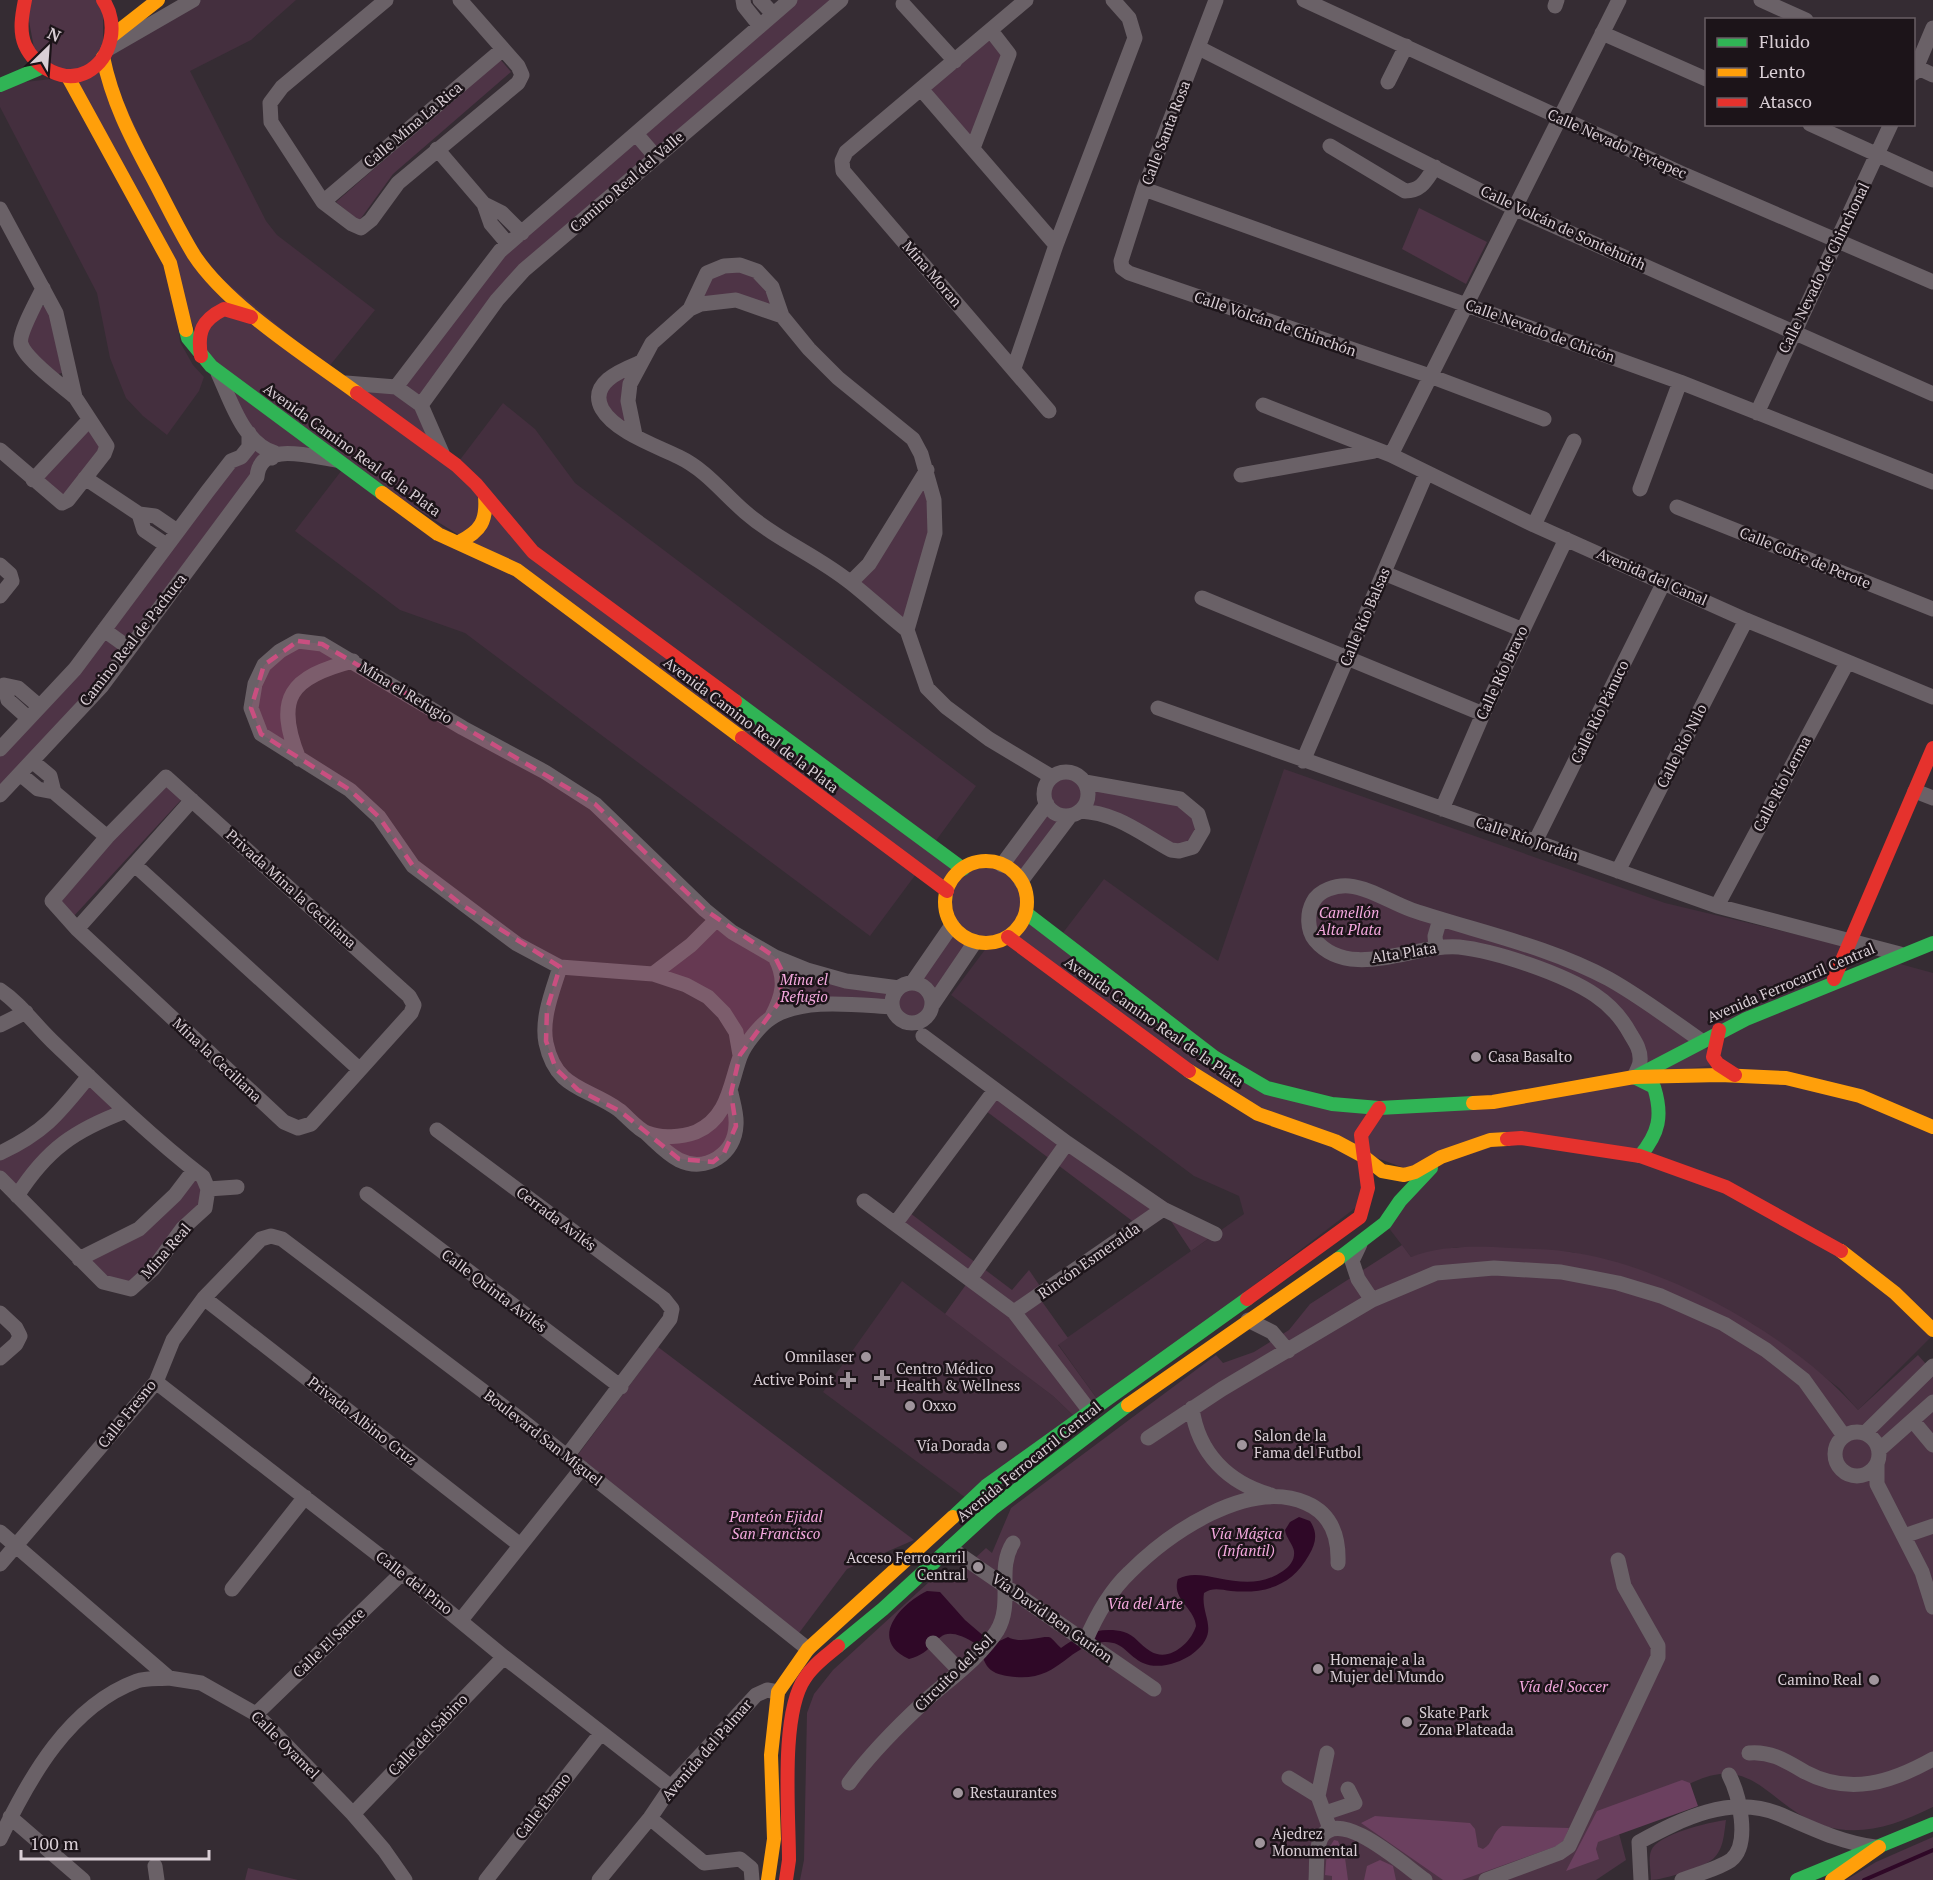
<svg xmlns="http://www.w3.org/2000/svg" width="1933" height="1880" font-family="'PT Serif',serif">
<rect width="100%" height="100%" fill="#352c33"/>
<path fill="#442f3e" d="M192,0H296L251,40L190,71L266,221L277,235L375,310L327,369L217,281L122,122L108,49Z
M68,77L170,263L180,342L193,365L204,377L199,391L167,435L143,416L126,398L110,358L97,293L0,107V85Z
M503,403L535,429L575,483L976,786L932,846L533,552L456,465Z
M345,466L490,556L919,870L870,936L465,633L400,610L295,531Z
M1284,769L1665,903L1849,947L1836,977L1893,962L1933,973V1335L1858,1410L1839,1388L1754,1325L1687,1289L1572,1252L1457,1247L1411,1257L1385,1223L1441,1157L1379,1108L1267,1088L1059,938L1104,879L1218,961Z
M1008,937L1363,1156L1367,1199L1100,1403L1058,1344L1244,1214L1239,1196L1194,1176L951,995L990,943Z
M902,1281L1053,1396L1077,1419L970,1501L823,1392Z"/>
<path fill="#4e3446" d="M25,0H103V57L195,256L346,383L396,387L487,267L790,0H841L525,270L421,405L442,455L508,525L963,868L976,863L1002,865L1047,804C1039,778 1065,761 1085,782L1180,799L1203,823L1189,850L1080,811L1021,881L1027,906L1267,1088L1379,1108L1634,1077L1640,1062L1597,996L1475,949L1409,955L1332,953L1308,918L1335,887L1560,957L1699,1040L1718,1064L1635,1077L1660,1106L1640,1156L1521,1138L1415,1172L1258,1114L1008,938L995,943H981L923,1021C911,1026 902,1023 894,1013L853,1005L771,1018L740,1055L724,1013L653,974L716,920L775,957L899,988L907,984L952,925L945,905L947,891L517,571L338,460L275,453L101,687L0,795V749L33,713L240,450L248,433L204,356L170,263L68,77L38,69Z
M992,32L1009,54L973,148L921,89Z
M500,59L511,72L393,174L359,221L336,202Z
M1419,208L1487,242L1466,284L1402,249Z
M757,271L782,316L736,300L701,304L707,273Z
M38,306H48L62,373L58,374L22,342Z
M639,363L630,384L635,435L613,420L602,388Z
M90,424L103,443L62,499L37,479Z
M927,470L935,533L907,630L851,582Z
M298,641L353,661L311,675L286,711L299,759L261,734L255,684Z
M165,784L181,800L73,917L56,901Z
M89,1076L126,1111L90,1124L17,1196L0,1178V1153L27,1141Z
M995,1090L1215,1234L1191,1251L1163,1209L1139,1226L982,1108Z
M731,1093L733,1140L694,1164L663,1148L675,1137L697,1131Z
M194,1170L203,1177L205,1208L131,1289L103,1282L79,1259L139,1229Z
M906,1210L1012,1290L1029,1270L1044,1292L1038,1296L1068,1338L1058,1345L1100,1403L1077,1419L1053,1396L945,1314L970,1279L895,1224Z
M1402,1245L1411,1257C1442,1245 1478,1246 1510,1248C1530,1249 1550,1249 1570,1252C1668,1266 1793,1336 1858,1410L1918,1355L1933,1372V1807C1884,1831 1839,1844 1790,1808C1766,1791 1747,1768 1714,1775C1687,1780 1642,1812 1617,1826L1626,1860L1596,1880H800L804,1860L807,1713L814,1694L833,1670L929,1582L958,1574L986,1548L992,1553L1011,1508L1216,1355L1223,1363L1254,1352L1289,1330L1310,1304Z
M658,1347L914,1540L847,1569L799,1633L574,1460Z
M1726,1820C1724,1833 1724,1849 1713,1859C1704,1867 1663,1880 1651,1880C1651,1871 1648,1859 1651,1851C1657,1834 1710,1822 1726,1820Z
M1933,1837V1880H1846L1876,1862Z
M248,1868L298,1880H245Z"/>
<path fill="#6b405f" d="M1682,1780L1690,1783L1698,1806L1598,1842L1596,1849L1599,1859L1566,1871L1597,1811Z
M1375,1816L1470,1823L1475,1829L1478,1847L1483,1849C1493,1844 1492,1832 1502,1826L1569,1828L1564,1840L1557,1846L1462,1880H1443L1361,1823Z
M1334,1840L1338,1841L1345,1858L1348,1880H1332V1876L1325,1875L1327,1851Z
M1380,1860L1393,1866L1396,1880H1364L1367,1866Z"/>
<path fill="#2f0827" d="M1299,1517L1310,1521C1318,1533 1316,1543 1309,1555C1292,1586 1265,1594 1231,1591C1221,1590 1213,1587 1204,1593C1200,1617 1223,1632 1191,1655C1179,1663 1158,1670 1143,1663C1128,1656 1123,1641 1104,1642C1065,1645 1060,1685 1007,1676C1000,1675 991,1672 987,1666C983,1660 981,1651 978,1645C932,1616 943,1651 909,1659C868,1640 899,1605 927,1591L940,1592L965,1620L993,1644L1008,1637C1021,1645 1046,1634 1051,1638C1055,1641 1057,1645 1061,1648C1079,1635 1101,1626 1124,1632C1135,1635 1140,1645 1150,1651C1169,1663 1191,1643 1196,1626C1195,1608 1171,1599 1178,1579C1204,1564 1244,1598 1283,1571C1290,1566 1295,1560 1294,1551C1293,1544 1286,1538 1285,1530L1290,1522Z"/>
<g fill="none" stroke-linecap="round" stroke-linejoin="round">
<path stroke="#2f0827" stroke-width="4" d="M1864,1880L1933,1850"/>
<path stroke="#6a6167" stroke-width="15" d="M386,0L282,87L270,103L271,122L323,202L352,224L361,228L371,220L398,183L518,83L522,75L518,66L460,0
M743,0L744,6L760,26
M760,0L773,14
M1026,0L846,152L842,161L843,171L1049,411
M1216,0L1144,189L1121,261L1122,268L1129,273L1430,376L1544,419
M1304,0L1685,175L1933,282
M1761,0L1806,20
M903,4L955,61
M1555,6L1557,0
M1602,33L1706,79
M1199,48L1516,209L1933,394
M108,49L193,0
M1914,66L1933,75
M1914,73L1933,28
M1388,82L1406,46
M921,89L1056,245
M1810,124L1933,180
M637,135L656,157
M1330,146L1405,191C1422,191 1426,180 1435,167
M973,148L1009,54L992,32
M437,149L484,204
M1144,189L1680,382L1933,482
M323,202L503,49
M0,209L56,313L75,397L107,446L104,454L68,500L62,503L0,450
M508,244L491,224L484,204L502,213L522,233
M43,288C38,299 18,334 21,344C25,359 62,386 75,397
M690,309L707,273L724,266L740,265L757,271L772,287L782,316L809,349L838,378L913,439L921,454L934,500L935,533L907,630L927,688L946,707L989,739L1052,777
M639,363C622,370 588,383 602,409C615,432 657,446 679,457C706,470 723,493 745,512C777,540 818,556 851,583C870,598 888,615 907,630
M1014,368L1056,245L1135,38L1129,18L1113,0
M218,373C231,401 243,443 275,453L272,458
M346,383L396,387L500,251L790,0
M396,387L421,405
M1263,405L1391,455L1534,525L1746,620L1933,697
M1757,413L1891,124
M635,435L628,401L630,384L652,343L690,309L701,304L736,300L782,316
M442,453L421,405L497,300L524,270L841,0
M1391,455L1619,0
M1241,475L1374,451
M85,478L139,514
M33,480L89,420
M1640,489L1680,382
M1677,507L1933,609
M1534,525L1574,441
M166,545L144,530L139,514L155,516L177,531
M0,565L10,574L12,581L0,596
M1384,573L1523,630
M851,582L869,564L927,470
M1202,598L1483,714
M104,630L129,648
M1158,708L1717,906L1900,954
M28,718L8,700L4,685L18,688L39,706
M0,749L75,669L207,492L231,461L241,457L249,447V433
M299,759C274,698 290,677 353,661
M1303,761L1426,474
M1044 794a22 22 0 1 1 44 0a22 22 0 1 1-44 0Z
M20,774L38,789L54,792L50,776L32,761
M166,777L409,996L414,1005L411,1013L311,1124L298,1128L284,1122L77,929L52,901L107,837Z
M1915,791L1933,798
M54,792L107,837
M0,795L101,687L257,477C260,440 312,457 336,460
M1442,809L1483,714L1566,539
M1080,811C1117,813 1140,833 1171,850L1179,851L1193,847L1203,830L1198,814L1180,799L1085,782
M1535,842L1664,582
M1002,865L1047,804
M136,866L359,1069
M1618,871L1746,620
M1021,881L1070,816
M1717,906L1847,663
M77,929L192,800
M1436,947L1435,936L1440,919
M560,967C553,990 541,1018 546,1043C556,1090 587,1087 619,1110C628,1117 637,1129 647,1133C661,1139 682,1137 696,1132C728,1118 730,1085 740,1057C744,1045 761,1024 771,1018C802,997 856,1005 892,1007
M653,974L691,945L716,920
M892 1003a20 20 0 1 1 40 0a20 20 0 1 1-40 0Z
M912,983L952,925
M0,990C21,1004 34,1024 52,1041C101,1088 150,1136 203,1177L208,1189L205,1208L183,1228L153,1269L131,1289L103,1282L0,1178
M933,1004L975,942
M771,1018C783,996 787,980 775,957
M0,1025L26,1012
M923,1036L1067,1143L1163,1209L1215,1234
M740,1055L736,1032L724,1013L708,997L686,985L653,974L560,967L517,944L413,866L379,817L350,790L261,734L251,708L255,684L264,665L280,651L298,641L322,644L463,728L545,772L595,804L705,910L732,932L775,957L807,970L846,981L899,988
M1634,1077C1636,1072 1640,1066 1640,1061C1641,1051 1636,1043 1631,1035C1623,1020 1610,1005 1595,995C1564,974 1496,951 1459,947C1416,943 1350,982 1315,940C1307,930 1307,913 1313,902C1319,890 1336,885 1349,886C1370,888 1392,903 1412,910C1478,932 1548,946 1609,979C1641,997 1670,1019 1700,1040
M437,1130L664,1299L672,1309L670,1319L567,1456
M646,1133C656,1142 667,1154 679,1160C706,1173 735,1154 736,1125C737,1114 733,1103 731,1093
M0,1153C45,1132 59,1113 89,1076
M208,1189L237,1187
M367,1194L621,1387
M17,1196C47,1149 75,1130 126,1111
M864,1201L1014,1312L1089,1410
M895,1224L995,1090
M1360,1244L1352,1261L1358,1279L1372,1300
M79,1259L139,1229L175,1195L194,1170
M970,1279L1067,1143
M204,1298L520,1545
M1014,1312L1163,1209
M0,1313L16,1328L20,1336L16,1344L0,1358
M1248,1320L1272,1332L1288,1351
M156,1382L402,1573L504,1657L671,1787
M1192,1408C1198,1453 1228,1483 1271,1495
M1913,1421L1933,1445
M1835 1454a22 22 0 1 1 44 0a22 22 0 1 1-44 0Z
M1865,1433L1933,1366
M1148,1438L1222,1389L1372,1300L1436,1273L1494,1268L1561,1272L1618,1283L1661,1296L1724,1324L1766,1350L1804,1380L1844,1436
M1879,1450L1933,1402
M1877,1465V1484L1922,1572L1933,1607
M0,1532L169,1678L201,1683L256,1714L353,1814L384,1850L405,1880
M1904,1536L1933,1526
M950,1548L1154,1689
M0,1564L156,1382L173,1340L204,1298L261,1239L271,1236L282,1239L524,1422L808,1649
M232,1589L305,1497
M461,1620L582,1468
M1085,1642C1096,1616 1109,1592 1129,1573C1169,1533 1248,1478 1306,1503C1332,1514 1339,1537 1338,1563
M933,1643L960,1671
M256,1714L402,1573
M1749,1753C1771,1751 1786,1761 1805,1772C1850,1796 1892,1782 1933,1759
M1289,1778L1318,1796L1330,1829
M849,1783C871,1753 897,1727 924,1702C948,1680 979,1659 997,1631C1014,1603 996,1569 1013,1543
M1318,1796L1327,1753
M1325,1813L1355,1803L1348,1789
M353,1814L504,1657
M10,1817L83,1880
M650,1818L704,1863L740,1859L751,1868L752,1880
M0,1839C29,1778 69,1706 137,1681C146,1678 159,1679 169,1678
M155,1866L157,1880
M486,1880L601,1733
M599,1880L650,1818L671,1787L756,1695L767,1690L778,1692
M1316,1880C1317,1867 1315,1850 1321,1838C1339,1805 1406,1867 1425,1880
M1486,1880L1559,1853L1569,1846L1658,1657V1646L1624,1586L1618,1560
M1641,1880L1639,1842C1682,1819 1730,1794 1779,1814C1812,1828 1839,1842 1875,1847
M1682,1880C1697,1874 1718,1869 1731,1860C1751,1844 1739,1794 1729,1775"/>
<path stroke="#30b455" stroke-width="14" d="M0,85L38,69
M186,330L188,338L211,366L382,493
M735,701L963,869
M1026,913L1214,1057L1267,1088L1332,1104L1379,1108L1473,1103
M1637,1076L1746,1019L1933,943
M1634,1077L1654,1087C1663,1116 1659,1133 1640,1156
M1338,1259L1385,1223L1400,1201L1431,1168
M953,1517L986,1486L1247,1299
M838,1646L883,1609L992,1509L1128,1405
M1797,1880L1933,1824"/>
<path stroke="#ff9f0a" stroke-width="14" d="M112,36L158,0
M103,57C112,101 130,136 151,175C165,201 178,229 194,255C227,306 308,357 357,393
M68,77L170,263L186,330
M382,493L438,534L517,570L742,738
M459,542C481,531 487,521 485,496
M945 902a41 41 0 1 1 82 0a41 41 0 1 1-82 0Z
M1189,1071L1258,1114L1335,1141L1363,1156L1382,1171L1404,1175L1415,1172L1441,1157L1490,1140L1507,1139
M1473,1103L1493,1102L1634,1077L1720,1075L1786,1078L1860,1096L1933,1127
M1841,1251L1895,1293L1933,1330
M1128,1405L1338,1259
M768,1880L774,1839L771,1755L778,1692L808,1649L953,1517
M1832,1880L1879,1847"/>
<path stroke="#e5322d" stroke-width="14" d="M25,0C22,15 19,31 25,45C35,67 64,84 87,72C112,59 119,23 103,0
M201,356C197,332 202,320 224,309L251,317
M357,393L456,465L476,484L533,552L735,701
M742,738L947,891
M1008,937L1189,1071
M1834,979L1933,748
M1719,1030L1713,1057L1718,1064L1735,1075
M1507,1139L1521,1138L1640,1156L1726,1187L1841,1251
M1247,1299L1360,1217L1368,1188L1361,1135L1379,1108
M786,1880L789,1860C789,1814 780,1714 805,1678C813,1665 826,1656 838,1646"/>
</g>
<path fill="#c94f80" fill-opacity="0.2" stroke="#c94f80" stroke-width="4.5" stroke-dasharray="12 8" stroke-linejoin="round" d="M298,641L322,644L595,804L705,910L775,957L782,971L780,1001L740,1055L731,1093L736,1126L724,1153L713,1162L679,1159L620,1111L578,1090L556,1069L546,1041L547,1009L560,967L462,905L413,866L379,817L350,790L261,734L251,708L264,665Z"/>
<g fill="#a0959c" stroke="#1c1419" stroke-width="2">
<circle cx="1476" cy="1057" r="6"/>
<circle cx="866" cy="1357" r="6"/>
<path d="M879 1369h6v6h6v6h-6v6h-6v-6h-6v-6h6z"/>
<path d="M845 1371h6v6h6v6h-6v6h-6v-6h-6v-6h6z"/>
<circle cx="910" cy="1406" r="6"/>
<circle cx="1242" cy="1445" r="6"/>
<circle cx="1002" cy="1446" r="6"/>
<circle cx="978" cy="1567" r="6"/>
<circle cx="1318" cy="1669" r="6"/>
<circle cx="1874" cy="1680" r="6"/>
<circle cx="1407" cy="1722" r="6"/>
<circle cx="958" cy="1793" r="6"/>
<circle cx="1260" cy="1843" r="6"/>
</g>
<g text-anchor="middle" stroke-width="5" stroke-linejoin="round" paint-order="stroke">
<g font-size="15" fill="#d9ced5" stroke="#1c1419">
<text transform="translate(413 125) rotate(-40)" y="5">Calle Mina La Rica</text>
<text transform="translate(1166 133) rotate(-69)" y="5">Calle Santa Rosa</text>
<text transform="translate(1617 144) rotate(24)" y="5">Calle Nevado Teytepec</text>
<text transform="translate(627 182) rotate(-41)" y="5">Camino Real del Valle</text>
<text transform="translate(1563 228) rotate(25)" y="5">Calle Volcán de Sontehuith</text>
<text transform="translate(1824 268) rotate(-64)" y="5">Calle Nevado de Chinchonal</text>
<text transform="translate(932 274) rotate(49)" y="5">Mina Moran</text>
<text transform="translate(1275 324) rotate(19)" y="5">Calle Volcán de Chinchón</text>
<text transform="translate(1540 331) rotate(20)" y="5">Calle Nevado de Chicón</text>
<text transform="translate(352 450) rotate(36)" y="5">Avenida Camino Real de la Plata</text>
<text transform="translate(1805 558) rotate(22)" y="5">Calle Cofre de Perote</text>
<text transform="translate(1652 577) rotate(24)" y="5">Avenida del Canal</text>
<text transform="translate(1365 617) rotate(-67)" y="5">Calle Río Balsas</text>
<text transform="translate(133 640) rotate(-52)" y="5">Camino Real de Pachuca</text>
<text transform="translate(1502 673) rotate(-65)" y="5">Calle Río Bravo</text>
<text transform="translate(406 693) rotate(31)" y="5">Mina el Refugio</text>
<text transform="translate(1600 712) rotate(-64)" y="5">Calle Río Pánuco</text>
<text transform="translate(751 725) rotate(37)" y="5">Avenida Camino Real de la Plata</text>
<text transform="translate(1682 746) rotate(-63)" y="5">Calle Río Nilo</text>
<text transform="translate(1782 784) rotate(-62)" y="5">Calle Río Lerma</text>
<text transform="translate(1527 839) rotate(19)" y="5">Calle Río Jordán</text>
<text transform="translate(291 889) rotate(42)" y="5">Privada Mina la Ceciliana</text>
<text transform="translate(1404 953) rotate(-9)" y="5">Alta Plata</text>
<text transform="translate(1791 983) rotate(-23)" y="5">Avenida Ferrocarril Central</text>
<text transform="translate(1154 1022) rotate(35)" y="5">Avenida Camino Real de la Plata</text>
<text transform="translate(217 1060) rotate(43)" y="5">Mina la Ceciliana</text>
<text transform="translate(556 1219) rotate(37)" y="5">Cerrada Avilés</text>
<text transform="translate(166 1251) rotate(-49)" y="5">Mina Real</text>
<text transform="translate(1089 1261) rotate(-35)" y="5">Rincón Esmeralda</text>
<text transform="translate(494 1291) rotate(37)" y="5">Calle Quinta Avilés</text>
<text transform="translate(127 1414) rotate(-51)" y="5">Calle Fresno</text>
<text transform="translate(362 1421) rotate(38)" y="5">Privada Albino Cruz</text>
<text transform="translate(543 1438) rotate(38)" y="5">Boulevard San Miguel</text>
<text transform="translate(1029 1462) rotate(-39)" y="5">Avenida Ferrocarril Central</text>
<text transform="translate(414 1583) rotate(38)" y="5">Calle del Pino</text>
<text transform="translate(1052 1618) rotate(35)" y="5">Vía David Ben Gurion</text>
<text transform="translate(329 1643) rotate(-44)" y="5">Calle El Sauce</text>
<text transform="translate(954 1673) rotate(-44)" y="5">Circuito del Sol</text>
<text transform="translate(428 1735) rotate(-46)" y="5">Calle del Sabino</text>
<text transform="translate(285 1745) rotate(45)" y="5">Calle Oyamel</text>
<text transform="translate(707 1750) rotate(-49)" y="5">Avenida del Palmar</text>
<text transform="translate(543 1806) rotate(-52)" y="5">Calle Ébano</text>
</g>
<g font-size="15" font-style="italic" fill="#f5a9df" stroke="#1c1419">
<text x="1349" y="918">Camellón<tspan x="1349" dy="17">Alta Plata</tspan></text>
<text x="804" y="985">Mina el<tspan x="804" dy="17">Refugio</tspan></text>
<text x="776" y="1522">Panteón Ejidal<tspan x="776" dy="17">San Francisco</tspan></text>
<text x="1246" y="1539">Vía Mágica<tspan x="1246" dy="17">(Infantil)</tspan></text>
<text x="1145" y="1609">Vía del Arte</text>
<text x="1563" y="1692">Vía del Soccer</text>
</g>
<g font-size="15" fill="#d9ced5" stroke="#1c1419" text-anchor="start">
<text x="1488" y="1062">Casa Basalto</text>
<text x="854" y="1362" text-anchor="end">Omnilaser</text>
<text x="896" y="1374">Centro Médico<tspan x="896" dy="17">Health &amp; Wellness</tspan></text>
<text x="834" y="1385" text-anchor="end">Active Point</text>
<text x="922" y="1411">Oxxo</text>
<text x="1254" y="1441">Salon de la<tspan x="1254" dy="17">Fama del Futbol</tspan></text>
<text x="990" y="1451" text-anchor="end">Vía Dorada</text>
<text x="966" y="1563" text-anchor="end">Acceso Ferrocarril<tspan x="966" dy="17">Central</tspan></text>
<text x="1330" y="1665">Homenaje a la<tspan x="1330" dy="17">Mujer del Mundo</tspan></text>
<text x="1862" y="1685" text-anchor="end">Camino Real</text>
<text x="1419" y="1718">Skate Park<tspan x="1419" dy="17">Zona Plateada</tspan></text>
<text x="970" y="1798">Restaurantes</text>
<text x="1272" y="1839">Ajedrez<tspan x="1272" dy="17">Monumental</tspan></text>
</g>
</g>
<rect x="1705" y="18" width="210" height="108" fill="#1c1419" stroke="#685e64" stroke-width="1.5"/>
<rect x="1717" y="38" width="30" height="9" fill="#30b455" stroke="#685e64" stroke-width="1.5"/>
<text x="1759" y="48" font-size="18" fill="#d9ced5">Fluido</text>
<rect x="1717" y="68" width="30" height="9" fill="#ff9f0a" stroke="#685e64" stroke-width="1.5"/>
<text x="1759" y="78" font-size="18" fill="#d9ced5">Lento</text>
<rect x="1717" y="98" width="30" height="9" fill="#e5322d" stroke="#685e64" stroke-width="1.5"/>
<text x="1759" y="108" font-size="18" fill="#d9ced5">Atasco</text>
<g transform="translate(48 48) rotate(25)" stroke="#1c1419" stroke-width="4.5" paint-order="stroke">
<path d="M0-4.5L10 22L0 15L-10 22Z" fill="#d9ced5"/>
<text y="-9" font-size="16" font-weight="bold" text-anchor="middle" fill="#d9ced5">N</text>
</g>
<path d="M21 1850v9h188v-9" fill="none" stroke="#d9ced5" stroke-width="3"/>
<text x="30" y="1850" font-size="18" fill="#d9ced5" stroke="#1c1419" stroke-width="4.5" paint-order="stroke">100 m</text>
</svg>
